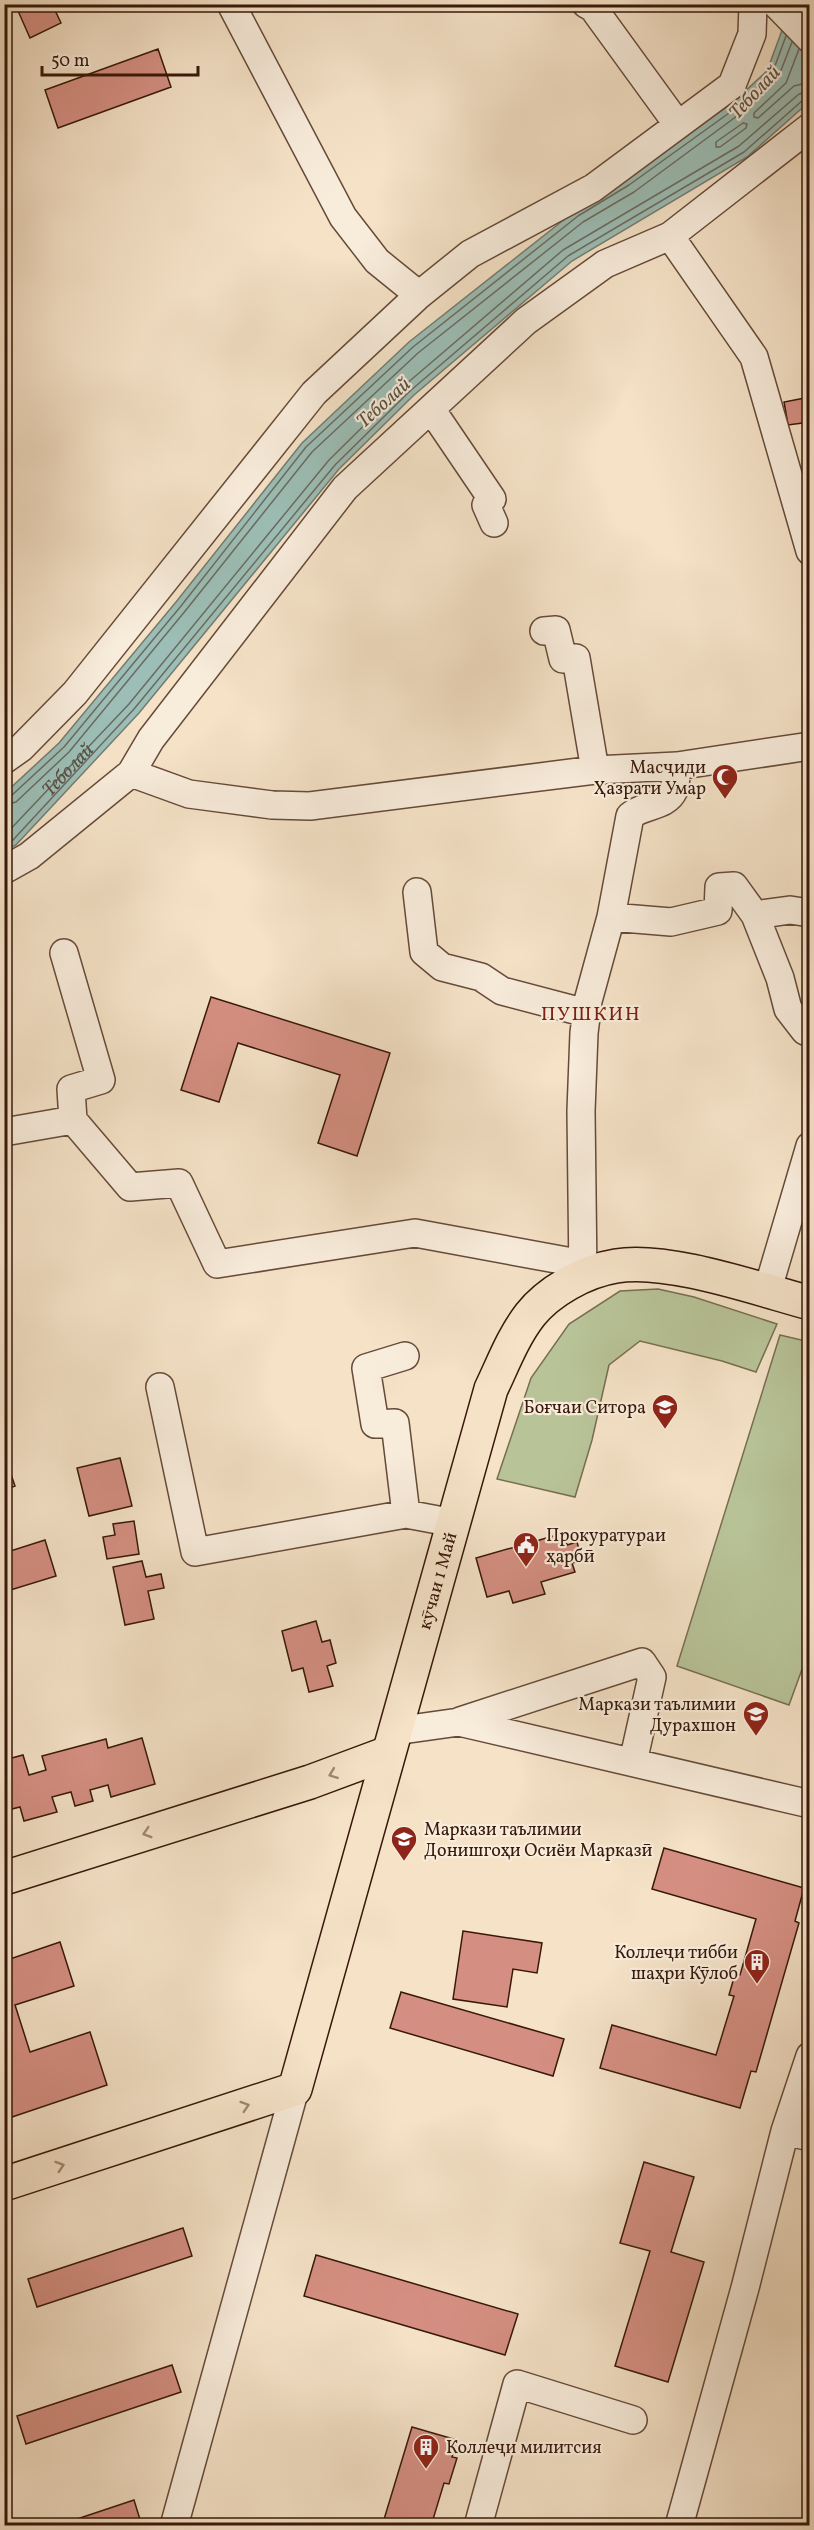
<svg xmlns="http://www.w3.org/2000/svg" width="814" height="2530" font-family="Vollkorn,serif">
<rect width="100%" height="100%" fill="#f5e2c7"/>
<filter id="stains"><feTurbulence type="fractalNoise" baseFrequency=".00333" numOctaves="4"/><feColorMatrix values="0 0 0 0 .2 0 0 0 0 .09 0 0 0 0 .02 0 0 0 .5 -.17"/></filter>
<radialGradient id="worn" r=".72"><stop offset=".6" stop-color="#630" stop-opacity="0"/><stop offset="1" stop-color="#630" stop-opacity=".3"/></radialGradient>
<path fill="#b8c498" stroke="#786e51" stroke-width="1.5" d="M658,1289L694,1297L777,1324L756,1372L722,1361L640,1341L609,1365L592,1440L575,1497L497,1479L531,1378L569,1324L620,1291Z
M780,1335L810,1342L809,1650L789,1705L677,1666Z"/>
<path fill="#9cbeb6" stroke="#747c71" stroke-width="1.5" d="M788,5H809V102L747,157L572,261L414,395L339,469L139,713L16,845L5,851V793L59,743L176,602L302,443L409,342L575,211L626,180L732,103L767,71L784,25Z"/>
<g fill="none" stroke-linecap="round" stroke-linejoin="round">
<g stroke="#6a6b60" stroke-width="1.5">
<path d="M799,49L786,83L754,113V117L758,118L794,86L810,82"/>
<path d="M743,123L747,124L746,128L720,147H716V142Z"/>
<path d="M4,797L11,796L64,747L181,606L306,447L413,347L578,216L629,185L736,108L772,74L786,36"/>
<path d="M4,805L16,802L69,752L186,610L312,452L418,353L583,222L634,192L741,113L778,78L792,42"/>
<path id="s1" d="M4,836L129,704L329,460L405,385L563,250L739,146L799,94L810,91"/>
<path d="M4,844L13,840L134,709L335,465L410,391L568,256L744,152L803,100L810,98"/>
</g>
</g>
<path fill="#d58f82" stroke="#37180a" stroke-width="1.5" d="M15,4H52L61,23L30,38Z
M158,49L171,87L58,128L45,90Z
M810,397V422L788,425L784,402Z
M211,997L390,1053L357,1156L318,1143L340,1075L238,1043L219,1102L181,1090Z
M4,1454L15,1486L4,1490Z
M120,1458L132,1506L89,1516L77,1468Z
M134,1521L139,1554L107,1559L103,1537L115,1535L113,1524Z
M564,1533L567,1545L577,1542L582,1561L572,1563L575,1572L541,1582L545,1594L513,1603L509,1591L487,1597L476,1558Z
M45,1540L56,1576L4,1592V1553Z
M142,1561L146,1577L161,1574L164,1588L148,1591L154,1619L125,1625L113,1567Z
M316,1621L322,1642L330,1640L336,1663L327,1666L333,1686L309,1692L303,1668L292,1671L282,1631Z
M142,1738L155,1784L111,1797L108,1785L90,1790L93,1801L75,1806L71,1792L52,1797L57,1812L24,1821L20,1807L4,1811V1760L23,1755L29,1775L46,1770L42,1756L106,1739L108,1748Z
M664,1848L804,1888L795,1921L799,1923L756,2072L751,2071L740,2108L600,2068L612,2025L716,2055L734,1996L729,1995L735,1974L740,1975L756,1919L652,1889Z
M463,1931L542,1943L537,1973L513,1969L507,2007L453,1999Z
M60,1942L74,1986L15,2005L30,2052L90,2032L107,2085L12,2117L4,2095V2060L8,2059L4,2049V1961Z
M401,1992L564,2039L553,2076L390,2028Z
M644,2162L694,2177L671,2252L704,2262L668,2382L615,2366L650,2251L620,2243Z
M183,2228L192,2256L37,2307L28,2279Z
M316,2255L518,2314L505,2355L304,2296Z
M172,2365L181,2392L26,2444L17,2416Z
M412,2427L457,2440L452,2457L457,2458L449,2484L444,2483L431,2526H382Z
M134,2500L142,2526H56Z"/>
<g fill="none" stroke-linecap="round" stroke-linejoin="round">
<g stroke="#664a39" stroke-width="30">
<path id="minor" d="M231,4L343,217L377,261L419,295
M586,4L593,8L678,125
M776,4L810,39
M810,127L670,236L754,357L810,551
M431,409L492,499L486,505L494,523
M544,631L556,630L563,659L576,658L595,770
M4,760L21,748L75,693L314,393L419,295L470,254L593,188L732,85L752,34L753,4
M131,773L151,739L345,488L526,321L605,264L670,236
M4,870L29,856L131,773L189,794L272,805L310,806L595,770L677,766L810,746
M417,892L424,952L442,967L481,977L502,991L586,1013
M755,915L790,910L810,913
M611,917L671,922L718,911L719,887L734,886L755,915L780,978L788,1009L805,1031L810,1033
M64,953L101,1080L71,1089L73,1120
M4,1132L73,1120L130,1187L179,1183L217,1264L415,1233L583,1264
M583,1276L581,1111L584,1033L588,1001L611,917L630,816C643,804 666,808 674,790C676,783 676,773 677,766
M767,1292L810,1146
M405,1356L366,1368L375,1424L395,1423L406,1514
M160,1387L195,1552L406,1514L454,1523
M460,1721L642,1662L652,1677L633,1762
M395,1731L459,1722L810,1804
M785,2131L810,2137
M174,2526L295,2089
M478,2526L517,2384L633,2420
M679,2526L745,2288L785,2131L810,2056"/>
</g>
<g stroke="#37180a" stroke-width="36">
<g id="major">
<path d="M4,1878L310,1782L388,1753"/>
<path id="s2" d="M4,2184L295,2089L491,1389C503,1364 513,1337 530,1315C549,1291 585,1271 616,1266C667,1257 758,1289 810,1303"/>
</g>
</g>
<use href="#minor" stroke="#f8ecdb" stroke-width="27"/>
<use href="#major" stroke="#f5e2c7" stroke-width="33"/>
</g>
<defs><path id="oneway-chevron" d="M-2-3.5L2.5 0L-2 3.5" fill="none" stroke-width="1.6" stroke-linecap="round" stroke-linejoin="round" transform="scale(1.5)"/></defs>
<g stroke="#a08772">
<use href="#oneway-chevron" transform="translate(333 1774) rotate(159)"/>
<use href="#oneway-chevron" transform="translate(147 1833) rotate(163)"/>
<use href="#oneway-chevron" transform="translate(245 2106) rotate(-18)"/>
<use href="#oneway-chevron" transform="translate(60 2166) rotate(-18)"/>
</g>
<defs>
<g id="mosque-pin" transform="scale(1.35)"><path d="M0 17L-7.5 6A9.5 9.5 0 1 1 7.5 6Z" fill="#8f2418" stroke="#f8ecdb"/><path d="M3.5-4.9A6 6 0 1 0 3.5 4.9A5 5 0 1 1 3.5-4.9Z" fill="#fff"/></g>
<g id="school-pin" transform="scale(1.35)"><path d="M0 17L-7.5 6A9.5 9.5 0 1 1 7.5 6Z" fill="#8f2418" stroke="#f8ecdb"/><path d="M0-5L7-2L0 1L-7-2ZM-4 1L0 2.5L4 1V4Q0 6-4 4Z" fill="#fff"/></g>
<g id="civic-pin" transform="scale(1.35)"><path d="M0 17L-7.5 6A9.5 9.5 0 1 1 7.5 6Z" fill="#8f2418" stroke="#f8ecdb"/><path d="M-.6-6.5H3V-4.5H.6V-3L4-1V1h2V6H-6V1h2V-1L-.6-3ZM-1.2 2.5V6h2.4V2.5Z" fill="#fff"/></g>
<g id="university-pin" transform="scale(1.35)"><path d="M0 17L-7.5 6A9.5 9.5 0 1 1 7.5 6Z" fill="#8f2418" stroke="#f8ecdb"/><path d="M0-5L7-2L0 1L-7-2ZM-4 1L0 2.5L4 1V4Q0 6-4 4Z" fill="#fff"/></g>
<g id="building-pin" transform="scale(1.35)"><path d="M0 17L-7.5 6A9.5 9.5 0 1 1 7.5 6Z" fill="#8f2418" stroke="#f8ecdb"/><path d="M-4-6H4V6H1V3H-1V6H-4ZM-2.5-4.3h1.7v1.8h-1.7ZM.8-4.3h1.7v1.8H.8ZM-2.5-1h1.7V.8h-1.7ZM.8-1h1.7V.8H.8Z" fill="#fff"/></g>
</defs>
<g fill-rule="evenodd">
<use href="#mosque-pin" x="725" y="777"/>
<use href="#school-pin" x="665" y="1407"/>
<use href="#civic-pin" x="526" y="1545"/>
<use href="#university-pin" x="756" y="1714"/>
<use href="#university-pin" x="404" y="1839"/>
<use href="#building-pin" x="757" y="1962"/>
<use href="#building-pin" x="426" y="2447"/>
</g>
<g text-anchor="middle" stroke-width="4.5" stroke-linejoin="round" paint-order="stroke">
<g font-size="18" fill="#37180a" stroke="#f8ecdb" text-anchor="end">
<text x="706" y="773">Масҷиди<tspan x="706" dy="21">Ҳазрати Умар</tspan></text>
<text x="646" y="1413">Боғчаи Ситора</text>
<text x="546" y="1541" text-anchor="start">Прокуратураи<tspan x="546" dy="21">ҳарбӣ</tspan></text>
<text x="736" y="1710">Маркази таълимии<tspan x="736" dy="21">Дурахшон</tspan></text>
<text x="424" y="1835" text-anchor="start">Маркази таълимии<tspan x="424" dy="21">Донишгоҳи Осиёи Марказӣ</tspan></text>
<text x="738" y="1958">Коллеҷи тибби<tspan x="738" dy="21">шаҳри Кӯлоб</tspan></text>
<text x="446" y="2453" text-anchor="start">Коллеҷи милитсия</text>
</g>
<g font-size="18" fill="#37180a" stroke="#f8ecdb">
<text dy="6" stroke="none"><textPath href="#s2" startOffset="834">кӯчаи 1 Май</textPath></text>
</g>
<g font-size="20" font-style="italic" fill="#5a5246" stroke="#f8ecdb">
<text transform="translate(754 92) rotate(-47)" y="7">Теболай</text>
<text transform="translate(383 402) rotate(-42)" y="7">Теболай</text>
<text dy="7" stroke="none"><textPath href="#s1" startOffset="92">Теболай</textPath></text>
</g>
<g font-size="20" letter-spacing="1.5" fill="#7a1f14" stroke="#f8ecdb">
<text x="591" y="1020">ПУШКИН</text>
</g>
</g>
<rect width="814" height="2530" fill="none" stroke="#f5e2c7" stroke-width="24"/>
<rect x="6" y="6" width="802" height="2518" fill="none" stroke="#37180a" stroke-width="3"/>
<rect x="12" y="12" width="790" height="2506" fill="none" stroke="#37180a" stroke-width="1.5"/>
<path d="M42 66v9h156v-9" fill="none" stroke="#37180a" stroke-width="3"/>
<text x="51" y="66" font-size="18" fill="#37180a" stroke="#f8ecdb" stroke-width="4.5" paint-order="stroke">50 m</text>
<rect width="100%" height="100%" filter="url(#stains)"/>
<rect width="100%" height="100%" fill="url(#worn)"/>
</svg>
